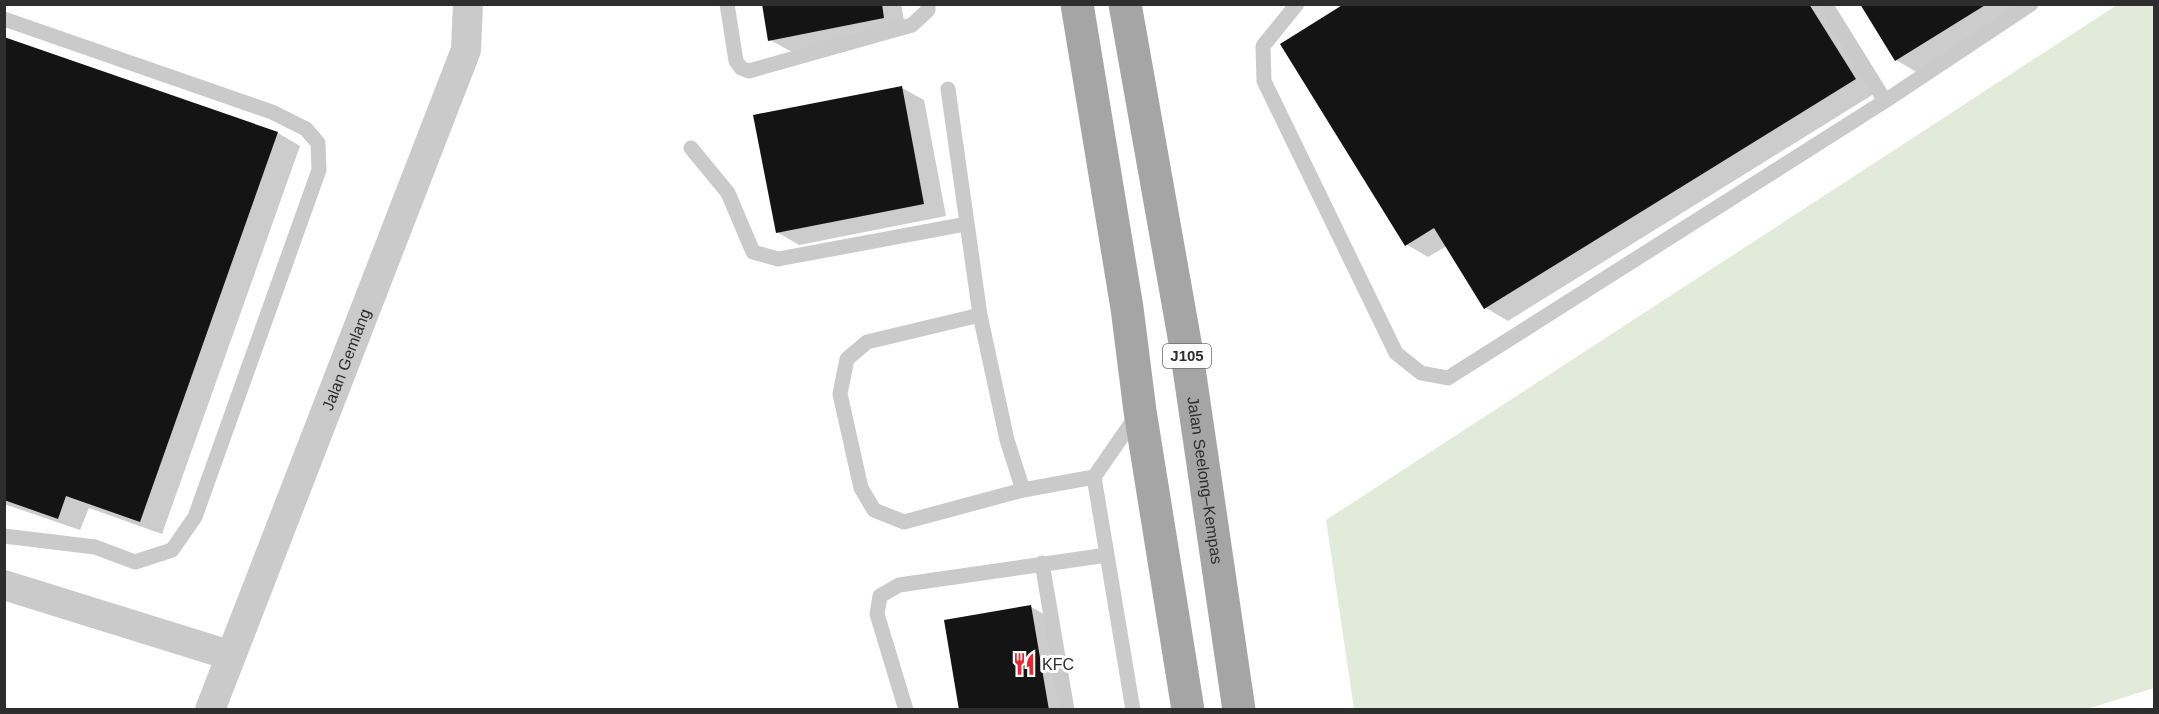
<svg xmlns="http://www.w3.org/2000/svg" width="2159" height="714" font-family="Helvetica,sans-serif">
<rect width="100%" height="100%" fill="#fff"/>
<path fill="#e2ebd9" d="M2117,5H2154V688L2084,710L1354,709L1326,520Z"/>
<path fill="#0003" d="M763,4H901L906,31L792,52L770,40Z
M1347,4H1822L1877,92L1508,321L1486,308L1447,246L1428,257L1406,244Z
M1862,4H2030L1918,73L1896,60Z
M4,38L278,133L300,146L162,534L89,508L80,530L4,504Z
M902,88L924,100L946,216L799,245L777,232Z
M1031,607L1053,619L1068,710H960Z"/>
<path fill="#141414" d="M762,4H882L884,18L768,41Z
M1344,4H1809L1856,79L1484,309L1434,228L1405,246L1280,44Z
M1860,4H1987L1895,61Z
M4,37L278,132L140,522L66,496L58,519L4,500Z
M902,86L924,204L776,233L753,115Z
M1031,605L1049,710H959L944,620Z"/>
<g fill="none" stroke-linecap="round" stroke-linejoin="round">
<path stroke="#cacaca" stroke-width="15" d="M727,4L736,61L741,68L749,71L912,25L928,10V4
M1297,4L1263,46L1264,81L1396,353L1421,373L1448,378L1885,101L1825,4
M4,19L272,112L306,129L318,143L319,170L195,517L172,550L135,562L95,547L4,536
M948,89L980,315L1007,440L1023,490
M1885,101L2031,4
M691,148L728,193L753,252L778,259L966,224
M980,315L867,342L847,359L840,394L861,488L874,510L904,522L1023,490L1094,477
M1042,563L1067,710
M906,710L877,614L880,596L899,585L1107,555
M1133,710L1094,477L1137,415"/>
<g stroke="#cacaca" stroke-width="30">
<path d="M4,585L229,655"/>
<path id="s1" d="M210,710L466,50L468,4"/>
</g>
<g stroke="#a5a5a5" stroke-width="33">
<path d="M1077,4L1127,308L1140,411L1188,710"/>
<path id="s2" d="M1125,4L1186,348L1239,710"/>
</g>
</g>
<defs>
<g id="restaurant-bare" transform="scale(1.8)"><path d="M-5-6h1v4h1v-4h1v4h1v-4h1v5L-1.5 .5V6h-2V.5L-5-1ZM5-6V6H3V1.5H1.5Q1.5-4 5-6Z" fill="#ee242d" stroke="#fff" stroke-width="2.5" paint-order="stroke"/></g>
</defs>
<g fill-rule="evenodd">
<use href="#restaurant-bare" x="1024" y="664"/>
</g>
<g text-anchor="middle" stroke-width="6" stroke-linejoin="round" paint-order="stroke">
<rect fill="#fff" stroke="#6c6c6c" stroke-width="1.5" x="1163" y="344" width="48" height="24" rx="4.5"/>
<g font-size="15" font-weight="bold" fill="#2d2d2d">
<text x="1187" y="361">J105</text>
</g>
<g font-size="16" fill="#2d2d2d" stroke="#fff">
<text dy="6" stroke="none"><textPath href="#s1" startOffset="376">Jalan Gemlang</textPath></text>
<text dy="6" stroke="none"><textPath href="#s2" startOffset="483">Jalan Seelong–Kempas</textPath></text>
</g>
<g font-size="16" fill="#2d2d2d" stroke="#fff" text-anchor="start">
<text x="1042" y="670">KFC</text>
</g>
</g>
<rect width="2159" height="714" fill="none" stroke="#2d2d2d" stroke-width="12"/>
</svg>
